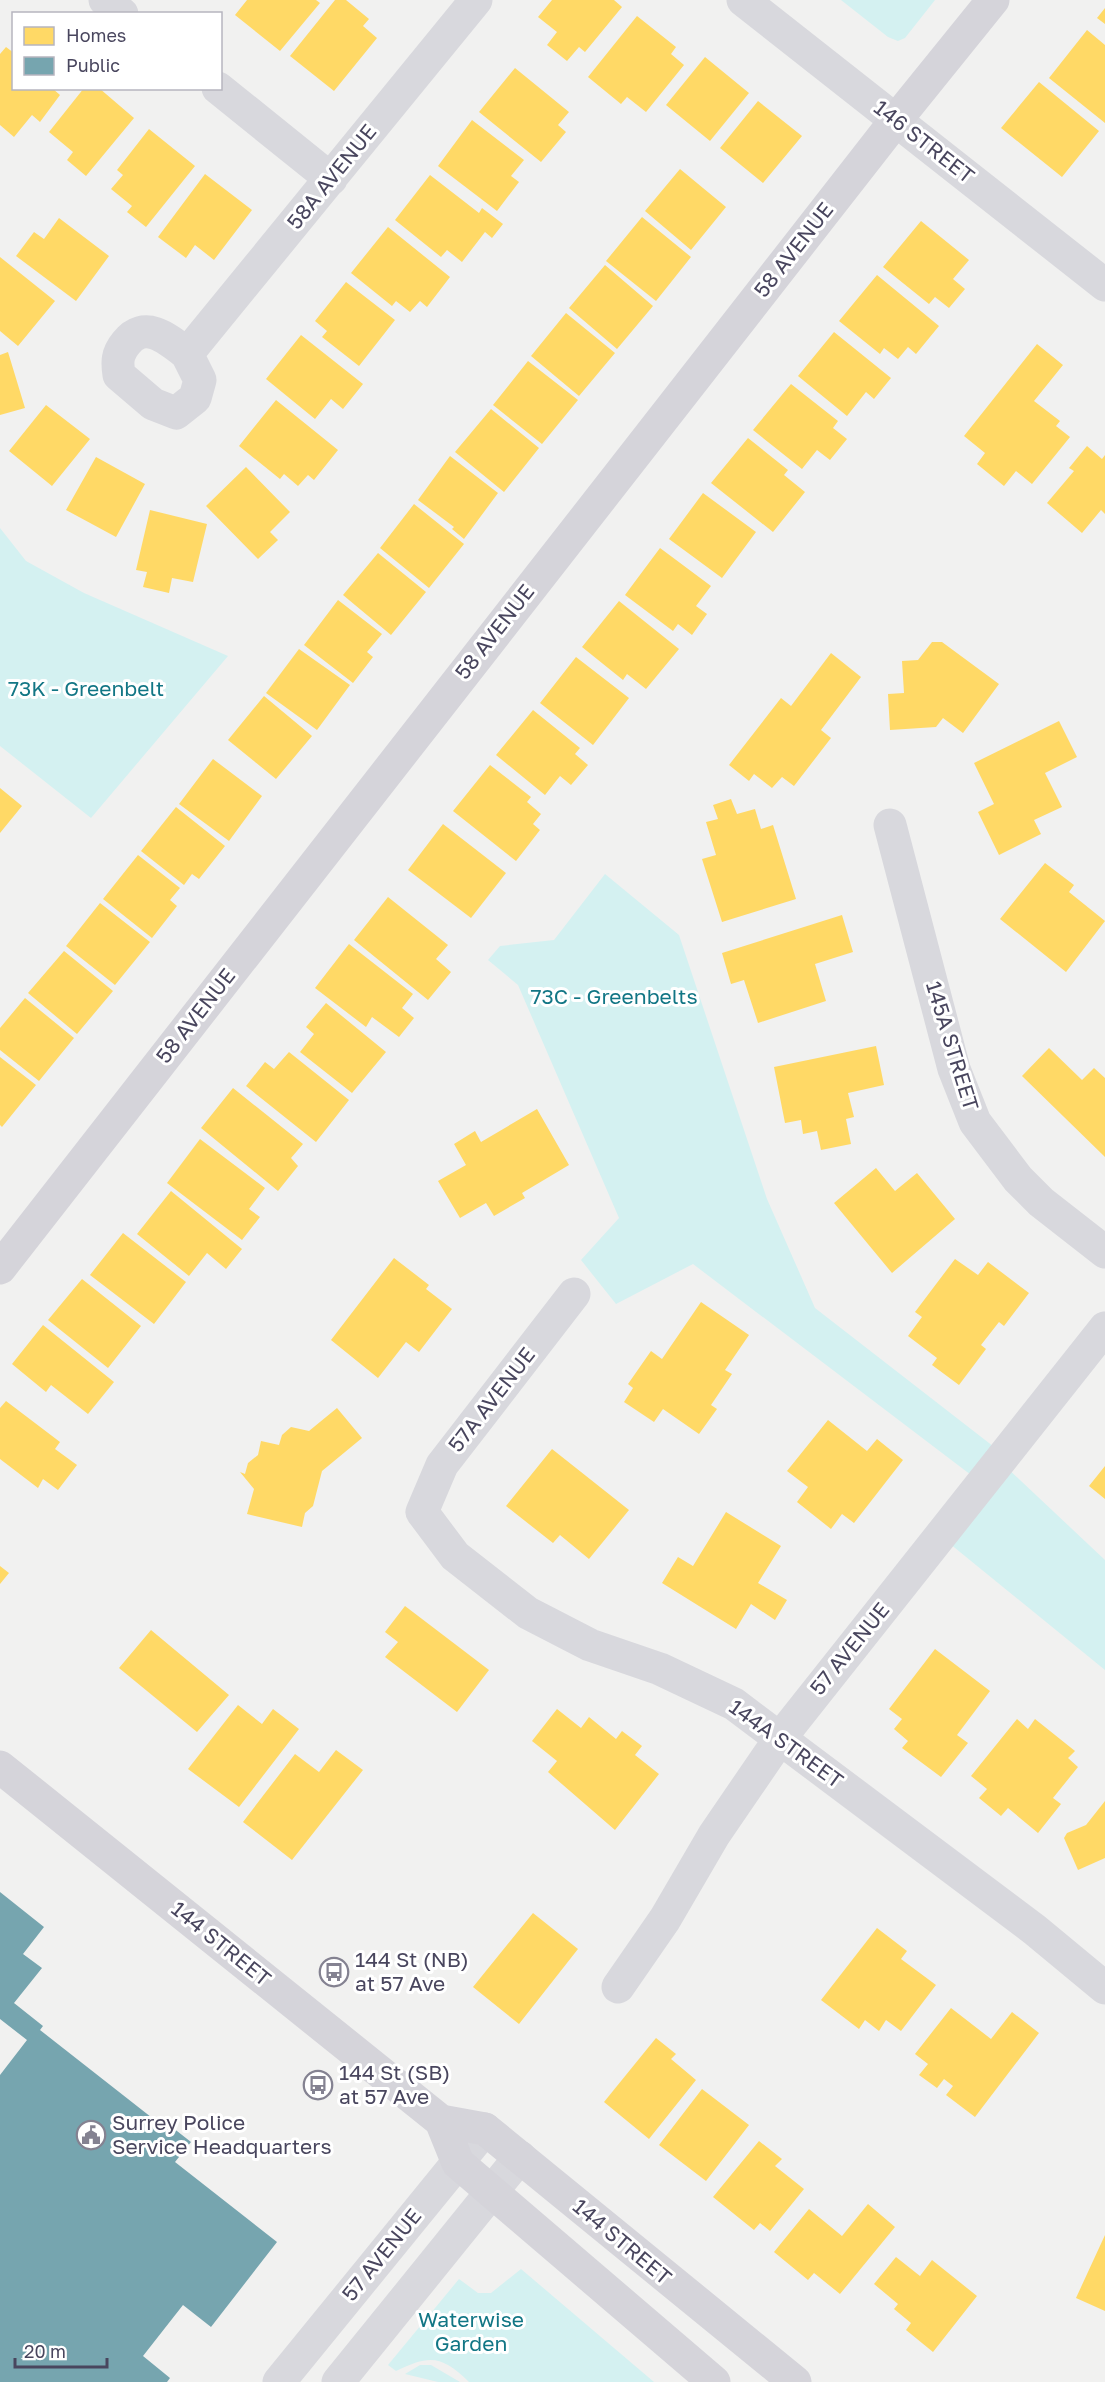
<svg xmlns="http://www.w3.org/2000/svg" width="1105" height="2382" font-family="'Golos Text',sans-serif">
<rect width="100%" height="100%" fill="#f1f1f0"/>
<path fill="#d4f1f1" d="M841,0H935L905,38L898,41L888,37Z
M0,528L26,561L84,593L228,656L91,818L0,746Z
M605,874L679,935L767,1199L815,1308L998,1450L975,1478L693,1264L616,1304L581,1260L619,1218L518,985L488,960L500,946L554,940Z
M1004,1465L1105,1560V1670L944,1539Z
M521,2269L654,2382H469C441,2355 430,2355 396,2371L388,2365L459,2279L478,2293H491Z
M420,2365H431L460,2382H438L405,2374Z"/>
<path fill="#ffd966" d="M247,0H316L320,3L280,51L235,15Z
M335,0H346L369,19L363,26L377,38L334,91L290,56Z
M552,0H614L622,7L585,52L579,47L567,61L547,45L557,32L538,17Z
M1105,8V24L1097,18Z
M637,16L676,47L671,54L684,65L646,112L627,97L621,104L588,77Z
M1087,30L1105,45V123L1049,78Z
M6,47L14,53V88H52L60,95L40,122L32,115L14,137L0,125V54Z
M705,57L749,93L710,141L666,105Z
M515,68L569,112L558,125L566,132L541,162L479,112Z
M1039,82L1099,131L1062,177L1001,128Z
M84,88H99L134,118L86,176L67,160L73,152L49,132Z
M758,101L802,136L763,183L720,148Z
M472,120L524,160L511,176L519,182L497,211L438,166Z
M149,129L195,166L146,227L127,212L132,206L111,189L123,175L117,170Z
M680,169L726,207L691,250L645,211Z
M205,174L252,210L214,260L195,245L186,258L158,237Z
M430,175L479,213L482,208L503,224L492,238L485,232L462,262L447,250L441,257L395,220Z
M642,217L691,257L656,301L606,261Z
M59,218L109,256L76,301L16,256L34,232L44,239Z
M921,221L969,260L953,279L965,289L949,308L935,297L929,304L883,267Z
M388,227L450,277L427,307L420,301L410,312L396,301L392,306L351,273Z
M0,257L55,301L18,346L0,331Z
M605,265L653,306L617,349L569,308Z
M877,275L939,326L916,354L908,347L898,359L884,348L880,354L839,321Z
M346,282L395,320L359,366L322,337L327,331L315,321Z
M566,313L615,353L579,396L531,356Z
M834,332L891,378L874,399L866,392L847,416L798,376Z
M301,335L363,384L343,409L331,399L315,419L266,379Z
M1037,344L1063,365L1034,401L1060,421L1056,426L1070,437L1032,484L1016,471L1004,486L977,464L985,453L964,436Z
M8,352L25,408L0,415V355Z
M528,361L578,400L542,444L493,405Z
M791,384L838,421L833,428L847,439L830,460L817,450L802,469L753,430Z
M276,400L338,450L314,480L308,475L298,486L284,474L280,479L239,446Z
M46,405L90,439L52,486L9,451Z
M491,409L539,448L504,492L455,452Z
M748,438L788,470L784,475L805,492L773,532L711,483Z
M1087,446L1102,459L1105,455V514L1101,510L1082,533L1047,503L1074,471L1069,468Z
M450,456L498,493L464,539L452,529L454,527L418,500Z
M96,457L145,484L116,537L66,510Z
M246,467L290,512L270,532L278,540L258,559L206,506Z
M703,493L756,532L722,578L669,539Z
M414,504L464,544L429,588L380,548Z
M150,510L207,524L193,582L172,578L169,593L143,587L147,572L136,570Z
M660,548L711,586L696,606L707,614L692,635L678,624L673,631L625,595Z
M378,553L426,592L391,635L343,595Z
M338,600L382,634L367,652L373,657L353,683L304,645Z
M619,601L679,649L646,689L627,674L623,680L582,647Z
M932,642H942L999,684L963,733L943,718L936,727L890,730L888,694L904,693L902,661L918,660Z
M299,649L350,685L317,730L266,693Z
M831,653L861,677L821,730L831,738L794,786L782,777L772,788L754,774L749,781L729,765L781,698L791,706Z
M576,657L629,698L593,745L540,703Z
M264,696L312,736L276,779L228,740Z
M533,710L580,748L575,754L588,765L571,785L560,776L545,795L496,755Z
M1059,721L1077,757L1045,773L1062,807L1034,820L1041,834L999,855L978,812L994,804L974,763Z
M213,759L262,796L229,841L179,804Z
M490,765L531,797L527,802L541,814L533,824L540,830L516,861L453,811Z
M0,788L22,806L0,833Z
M731,799L737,814L755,809L761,829L773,825L796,899L722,922L702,859L716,855L706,822L718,819L713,805Z
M176,807L225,846L199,879L192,874L184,885L141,851Z
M443,824L506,873L471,918L408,870Z
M138,855L180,888L170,900L177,906L152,938L103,899Z
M1045,863L1074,885L1069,892L1105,921L1066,972L1000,919Z
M388,897L448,945L436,959L451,972L428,1000L354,940Z
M100,903L150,942L115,985L66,946Z
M842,915L853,952L815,964L826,1001L758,1023L744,980L731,984L722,953Z
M349,944L413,994L402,1008L414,1018L399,1037L372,1017L366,1027L315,988Z
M64,951L113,991L77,1034L28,993Z
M25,998L74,1038L39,1081L0,1050V1028Z
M326,1003L386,1052L352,1093L300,1052L314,1034L306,1027Z
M876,1046L884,1085L848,1093L854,1117L846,1119L851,1144L821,1150L817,1131L803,1134L801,1120L785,1123L774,1067Z
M1049,1048L1082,1080L1094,1068L1105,1078V1157L1022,1076Z
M289,1052L349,1100L316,1142L246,1086L265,1062L274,1069Z
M0,1057L36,1085L2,1127L0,1125Z
M233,1088L303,1144L291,1158L298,1166L278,1191L201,1128Z
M537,1109L569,1165L522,1193L525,1198L494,1216L486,1203L460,1218L438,1181L466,1165L454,1144L475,1131L481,1142Z
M200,1139L265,1188L249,1209L260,1217L242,1240L167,1183Z
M876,1168L895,1191L917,1173L955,1219L892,1273L834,1203Z
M171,1191L242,1249L226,1269L207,1253L189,1276L137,1234Z
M123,1233L186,1282L154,1324L90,1275Z
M394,1258L429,1285L426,1289L452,1309L419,1352L406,1342L378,1378L331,1340Z
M955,1259L978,1275L988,1262L1029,1293L1004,1326L999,1322L981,1345L986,1349L959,1385L932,1365L937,1358L908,1336L922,1317L915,1312Z
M82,1279L141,1326L108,1368L48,1320Z
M701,1302L749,1335L725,1370L732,1374L711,1405L717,1409L699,1434L663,1409L654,1422L624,1402L633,1388L628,1384L651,1351L662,1359Z
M43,1325L114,1382L88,1414L51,1385L46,1392L12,1364Z
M6,1401L60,1442L55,1449L77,1465L58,1490L43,1479L38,1488L0,1459V1408Z
M337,1408L362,1438L322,1471L313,1506L305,1513L302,1527L247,1514L254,1489L240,1472L245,1474L248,1463L258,1455L261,1441L279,1445L282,1435L291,1427L309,1431Z
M828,1420L867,1451L877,1439L903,1460L854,1523L842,1514L831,1529L797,1502L808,1487L787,1471Z
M552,1449L629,1510L589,1559L560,1535L553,1543L506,1506Z
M1105,1466V1499L1089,1486Z
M726,1512L781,1546L758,1583L787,1600L775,1620L751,1604L736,1629L662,1583L678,1557L693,1566Z
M0,1566L9,1573L0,1584Z
M405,1606L489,1670L457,1712L385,1657L398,1642L385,1632Z
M151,1630L229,1695L197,1732L119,1668Z
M935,1649L990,1691L957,1735L968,1743L941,1777L902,1748L908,1741L894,1729L902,1719L889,1709Z
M238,1705L262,1724L273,1709L299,1729L239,1807L188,1769Z
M557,1709L581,1728L589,1717L616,1739L622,1731L642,1746L635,1755L659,1774L615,1830L548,1772L557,1761L532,1741Z
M1017,1719L1028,1729L1035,1719L1075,1751L1068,1758L1078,1767L1053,1798L1061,1804L1038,1833L1008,1808L1001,1816L979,1798L987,1789L971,1776Z
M336,1750L363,1770L292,1860L243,1822L295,1754L319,1772Z
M1105,1801V1858L1078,1870L1064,1838L1067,1833L1086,1825Z
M533,1913L578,1949L519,2024L473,1987Z
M877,1928L907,1951L901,1959L936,1985L901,2031L886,2020L879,2031L865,2020L859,2029L821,2000Z
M951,2008L991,2039L1012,2012L1039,2033L975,2117L946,2095L953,2086L944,2079L937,2088L919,2075L928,2064L915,2054Z
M656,2038L676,2054L671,2059L696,2080L649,2139L604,2102Z
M702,2089L749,2125L706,2181L659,2145Z
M759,2141L782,2159L775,2166L804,2189L770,2231L760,2223L754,2230L713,2197Z
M868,2204L895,2227L840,2294L814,2273L808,2280L774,2252L809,2209L842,2236Z
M1105,2235V2311L1076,2298Z
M896,2257L920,2276L932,2260L977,2296L933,2352L906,2330L911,2323L894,2309L898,2304L874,2284Z"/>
<path fill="#76a5af" d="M0,1892L44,1927L23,1954L42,1968L14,2003L43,2026L40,2030L165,2128L168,2124L191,2142L175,2162L277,2242L211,2327L183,2305L143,2356L170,2378L167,2382H0V2075L27,2040L0,2019Z"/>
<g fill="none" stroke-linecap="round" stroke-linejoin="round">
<path stroke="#d8d8dd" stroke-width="33" d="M105,0L122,14
M743,0L1105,285
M218,88L331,179
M187,354C168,339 145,319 126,343C117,354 117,362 119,375L153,404L176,413L195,398L200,380L187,354L476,0
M890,825L954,1069L975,1122L1018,1179L1041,1202L1105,1252
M574,1294L442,1465L422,1512L455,1556L528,1613L590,1645L660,1669L734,1704L1035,1930L1105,1988
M618,1987L665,1919L714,1835L781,1737L1105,1328
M279,2382L485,2129
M338,2382L520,2157"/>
<path stroke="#d5d4da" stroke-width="33" d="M0,1268L896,120L993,0
M0,1767L441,2121L485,2129L795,2382
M441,2121L458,2163L714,2382"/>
</g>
<defs>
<g id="bus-ring" transform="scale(1.5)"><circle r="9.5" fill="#fff" stroke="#848291" stroke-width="1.5"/><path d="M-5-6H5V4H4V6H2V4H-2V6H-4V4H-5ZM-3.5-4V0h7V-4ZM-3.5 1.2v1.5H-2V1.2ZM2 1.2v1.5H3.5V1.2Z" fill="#848291"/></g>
<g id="civic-ring" transform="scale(1.5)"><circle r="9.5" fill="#fff" stroke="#848291" stroke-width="1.5"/><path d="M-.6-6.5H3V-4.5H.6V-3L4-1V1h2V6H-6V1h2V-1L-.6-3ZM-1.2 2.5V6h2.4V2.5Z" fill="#848291"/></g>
</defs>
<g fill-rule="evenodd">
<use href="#bus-ring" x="334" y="1972"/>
<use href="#bus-ring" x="318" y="2085"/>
<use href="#civic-ring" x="91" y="2135"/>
</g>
<g text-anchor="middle" stroke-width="6" stroke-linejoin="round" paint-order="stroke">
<g font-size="21" fill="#49465e" stroke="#fff">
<text transform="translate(924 142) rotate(38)" y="7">146 STREET</text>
<text transform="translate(332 177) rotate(-51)" y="7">58A AVENUE</text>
<text transform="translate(794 250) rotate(-52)" y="7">58 AVENUE</text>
<text transform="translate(495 632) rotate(-52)" y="7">58 AVENUE</text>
<text transform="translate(196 1016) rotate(-52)" y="7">58 AVENUE</text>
<text transform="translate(952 1046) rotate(73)" y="7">145A STREET</text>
<text transform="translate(492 1400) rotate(-52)" y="7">57A AVENUE</text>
<text transform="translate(850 1649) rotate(-51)" y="7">57 AVENUE</text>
<text transform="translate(786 1744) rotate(36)" y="7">144A STREET</text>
<text transform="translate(221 1944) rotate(39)" y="7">144 STREET</text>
<text transform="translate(622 2242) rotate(40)" y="7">144 STREET</text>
<text transform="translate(382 2255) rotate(-51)" y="7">57 AVENUE</text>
</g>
<g font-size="21" fill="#127685" stroke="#fff">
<text x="86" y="696">73K - Greenbelt</text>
<text x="614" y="1004">73C - Greenbelts</text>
<text x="471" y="2327">Waterwise<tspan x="471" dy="24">Garden</tspan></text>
</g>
<g font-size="21" fill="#49465e" stroke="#fff" text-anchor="start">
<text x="355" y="1967">144 St (NB)<tspan x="355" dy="24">at 57 Ave</tspan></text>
<text x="339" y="2080">144 St (SB)<tspan x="339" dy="24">at 57 Ave</tspan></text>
<text x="112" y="2130">Surrey Police<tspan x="112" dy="24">Service Headquarters</tspan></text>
</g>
</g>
<rect x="12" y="12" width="210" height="78" fill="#ffffff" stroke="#b6b5bf" stroke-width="1.5"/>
<rect x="24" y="27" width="30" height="18" fill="#ffd966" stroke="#b6b5bf" stroke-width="1.5"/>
<text x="66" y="42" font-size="18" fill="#49465e">Homes</text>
<rect x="24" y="57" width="30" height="18" fill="#76a5af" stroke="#b6b5bf" stroke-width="1.5"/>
<text x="66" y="72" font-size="18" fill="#49465e">Public</text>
<path d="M15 2358v9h92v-9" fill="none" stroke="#49465e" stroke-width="3"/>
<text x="24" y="2358" font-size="18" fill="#49465e" stroke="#ffffff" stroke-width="4.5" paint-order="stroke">20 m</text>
</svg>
